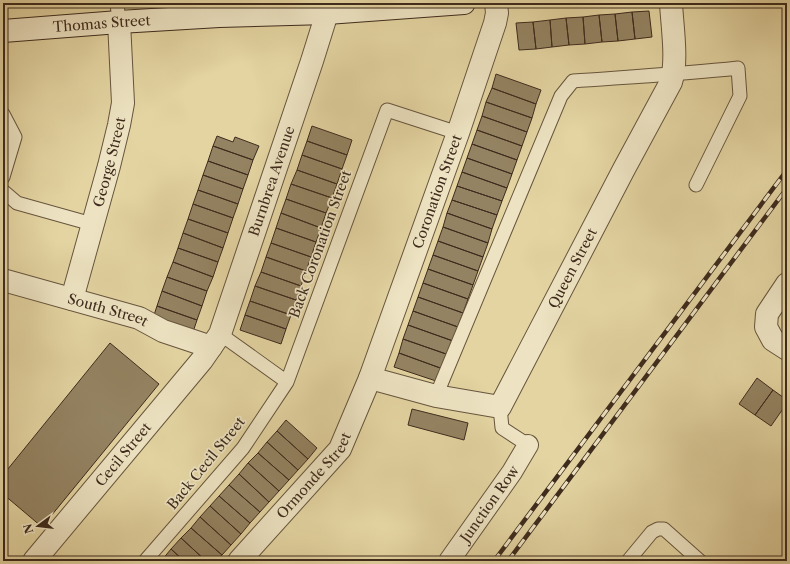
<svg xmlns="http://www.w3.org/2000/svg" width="790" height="564" font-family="'Libre Caslon Text',serif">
<rect width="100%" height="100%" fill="#e3d4a1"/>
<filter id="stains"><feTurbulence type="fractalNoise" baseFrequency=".005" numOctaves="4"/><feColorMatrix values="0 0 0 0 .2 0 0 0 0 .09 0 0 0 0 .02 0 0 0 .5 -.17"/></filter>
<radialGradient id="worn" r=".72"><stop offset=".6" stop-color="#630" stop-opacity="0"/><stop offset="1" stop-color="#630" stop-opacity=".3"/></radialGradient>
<path fill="#948362" stroke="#3e2b1d" d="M649,11L652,37L635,39L632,12Z
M632,12L635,39L618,41L615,14Z
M615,14L618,41L602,42L599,15Z
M599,15L602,42L585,44L583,17Z
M583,17L585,44L569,45L566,18Z
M566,18L569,45L552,47L550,20Z
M550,20L552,47L536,49L533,22Z
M533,22L536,49L519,50L516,23Z
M496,74L541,90L536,104L492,88Z
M492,88L536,104L532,118L486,102Z
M486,102L532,118L527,132L482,116Z
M482,116L527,132L522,146L477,130Z
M312,126L352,140L347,155L307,141Z
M477,130L522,146L517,160L472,144Z
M217,136L233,142L235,137L259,146L253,160L213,146Z
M307,141L347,155L342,169L302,155Z
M472,144L517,160L512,174L467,158Z
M213,146L253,160L248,175L208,161Z
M302,155L342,169L337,184L297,170Z
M467,158L512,174L507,188L462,172Z
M208,161L248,175L243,189L203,175Z
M297,170L337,184L332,198L291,184Z
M462,172L507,188L502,201L457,186Z
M203,175L243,189L238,204L198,190Z
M291,184L332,198L326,213L286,199Z
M457,186L502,201L497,215L452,200Z
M198,190L238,204L233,218L193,204Z
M286,199L326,213L321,228L281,213Z
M452,200L497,215L492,229L447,213Z
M193,204L233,218L228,233L188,219Z
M281,213L321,228L316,242L276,228Z
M447,213L492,229L488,243L443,227Z
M188,219L228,233L223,248L183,233Z
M443,227L488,243L483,257L438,241Z
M276,228L316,242L311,257L271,243Z
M183,233L223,248L218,262L178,248Z
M438,241L483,257L478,271L433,255Z
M271,243L311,257L306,271L266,257Z
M178,248L218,262L213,277L173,262Z
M433,255L478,271L473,285L428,269Z
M266,257L306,271L301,286L261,272Z
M173,262L213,277L207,291L167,277Z
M428,269L473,285L468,299L423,283Z
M261,272L301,286L296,300L255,286Z
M167,277L207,291L202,306L162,291Z
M423,283L468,299L463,313L418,297Z
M255,286L296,300L291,315L250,301Z
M162,291L202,306L197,320L157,306Z
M418,297L463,313L458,327L413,311Z
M250,301L291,315L286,329L245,315Z
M157,306L197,320L192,335L152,321Z
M413,311L458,327L453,341L408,325Z
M245,315L286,329L281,344L240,330Z
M408,325L453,341L449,355L403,339Z
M403,339L449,355L443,369L399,353Z
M110,343L159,384L42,527L3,494V475Z
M399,353L443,369L439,382L394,367Z
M757,378L773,390L755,415L739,404Z
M773,390L787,400V403L771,426L755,415Z
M412,409L468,423L464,440L408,425Z
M286,420L317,448L308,459L277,431Z
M277,431L308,459L298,470L267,442Z
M267,442L298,470L289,480L258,453Z
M258,453L289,480L279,491L248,463Z
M248,463L279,491L269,502L239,474Z
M239,474L269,502L260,512L229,485Z
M229,485L260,512L250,523L219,496Z
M219,496L250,523L241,534L210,506Z
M210,506L241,534L231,545L200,517Z
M200,517L231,545L222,555L191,528Z
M191,528L222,555L217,561H206L181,538Z
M181,538L206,561H184L171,549Z
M171,549L184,561H163L162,560Z"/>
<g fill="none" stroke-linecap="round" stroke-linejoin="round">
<g stroke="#67553e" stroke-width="15">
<path id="service" d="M117,3L119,22
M3,114L15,137L3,177
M3,191L17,203L92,224
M220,334L287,382L387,110L458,133
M436,396L561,96L573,81C628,77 683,74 738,68L740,96L696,185
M500,407L502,428L528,445
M145,561L243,448L287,382
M628,561L652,532L658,529H664L700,561"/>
</g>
<g stroke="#67553e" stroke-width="22">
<g id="pedestrian">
<path id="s1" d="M449,561L512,472L528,445"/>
</g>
</g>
<g stroke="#67553e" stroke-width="24">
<g id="minor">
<path id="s2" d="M3,280L139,318L163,331L211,347"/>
<path d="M787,284L767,314L766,327L773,340L787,349"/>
<path id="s3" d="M72,299L109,166L119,125L123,103L119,22"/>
<path id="s4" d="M370,378L436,396L500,407L624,169L671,82C678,61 672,25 671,3"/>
<path id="s5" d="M34,561L202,360L220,334L312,61L327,13V3"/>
<path id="s6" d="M239,561L340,449L370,378L458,133L495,23L497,13L496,3"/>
</g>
</g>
<g stroke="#3e2b1d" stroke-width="24">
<g id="secondary">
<path id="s7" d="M3,31L119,22L219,16L327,13L464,3"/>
</g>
</g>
<use href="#service" stroke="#ede3c2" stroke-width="13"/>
<use href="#pedestrian" stroke="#ede3c2" stroke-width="20"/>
<use href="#minor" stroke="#ede3c2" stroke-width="22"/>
<use href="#secondary" stroke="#ede3c2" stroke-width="22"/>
<g stroke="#3e2b1d" stroke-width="4.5">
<path id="rail" d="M494,561L787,170
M508,561L787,188"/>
</g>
<use href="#rail" stroke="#ede3c2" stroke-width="3" stroke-dasharray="9" stroke-linecap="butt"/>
</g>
<g text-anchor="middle" stroke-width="3.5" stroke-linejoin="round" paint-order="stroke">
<g font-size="14" fill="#3e2b1d" stroke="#ede3c2">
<text dy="5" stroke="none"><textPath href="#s7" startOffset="99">Thomas Street</textPath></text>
<text dy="5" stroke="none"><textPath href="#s3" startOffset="142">George Street</textPath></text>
<text dy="5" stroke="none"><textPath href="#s5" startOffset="455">Burnbrea Avenue</textPath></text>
<text dy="5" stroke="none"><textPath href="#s6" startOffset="426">Coronation Street</textPath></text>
<text transform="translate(320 244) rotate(-70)" y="5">Back Coronation Street</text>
<text dy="5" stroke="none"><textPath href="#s4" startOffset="290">Queen Street</textPath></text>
<text dy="5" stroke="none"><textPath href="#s2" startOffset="109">South Street</textPath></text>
<text dy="5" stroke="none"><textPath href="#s5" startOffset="139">Cecil Street</textPath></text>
<text transform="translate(206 463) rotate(-51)" y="5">Back Cecil Street</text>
<text dy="5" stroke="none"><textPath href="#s6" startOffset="114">Ormonde Street</textPath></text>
<text dy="5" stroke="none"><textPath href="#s1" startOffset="70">Junction Row</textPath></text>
</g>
</g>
<rect width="790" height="564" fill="none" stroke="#e3d4a1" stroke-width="16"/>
<rect x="4" y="4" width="782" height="556" fill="none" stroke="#3e2b1d" stroke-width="2"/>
<rect x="8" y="8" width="774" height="548" fill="none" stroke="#3e2b1d"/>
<g transform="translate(38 526) rotate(255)" stroke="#ede3c2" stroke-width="3" paint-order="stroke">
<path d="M0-3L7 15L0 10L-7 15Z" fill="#3e2b1d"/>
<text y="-6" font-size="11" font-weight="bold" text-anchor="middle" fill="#3e2b1d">N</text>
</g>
<rect width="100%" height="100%" filter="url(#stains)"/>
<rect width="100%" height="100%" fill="url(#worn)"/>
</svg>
